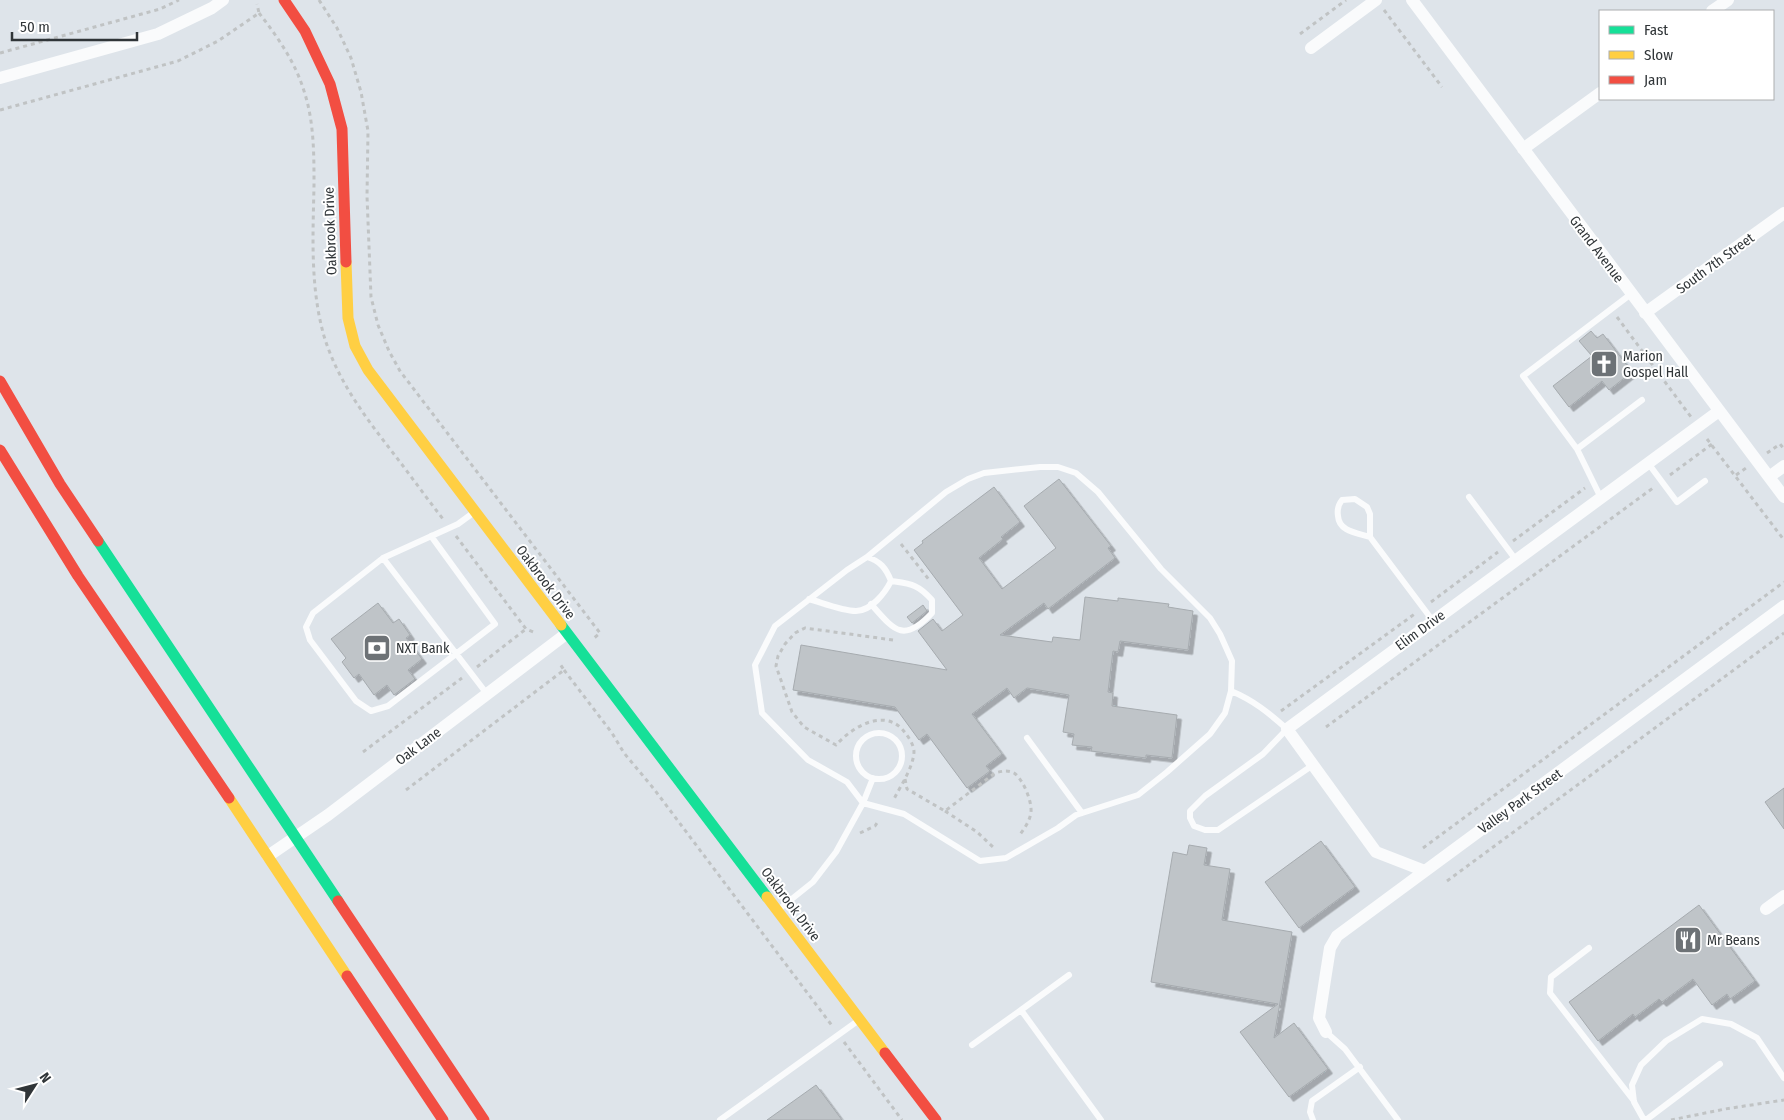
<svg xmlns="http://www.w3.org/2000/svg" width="1784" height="1120" font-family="'Fira Sans Condensed',sans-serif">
<defs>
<filter id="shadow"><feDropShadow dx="4.5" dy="4.5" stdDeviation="0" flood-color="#0004"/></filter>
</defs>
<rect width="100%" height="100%" fill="#dee4ea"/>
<path fill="#bfc4c8" stroke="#a6abaf" filter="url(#shadow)" d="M1591,331L1597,338L1603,334L1632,372L1609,390L1602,381L1569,407L1553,386L1592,356L1579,341Z
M1059,479L1111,546L1108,548L1115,558L1048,609L1044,603L1000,635L1052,642L1053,637L1080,640L1085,597L1118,601V598L1169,604L1168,607L1193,611L1188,650L1120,641L1118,652L1113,651L1108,692L1113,693L1112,706L1177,715L1172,758L1146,755V758L1091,751L1092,747L1072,745L1074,734L1063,732L1069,695L1027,688L1014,698L1007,688L972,714L1002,754L986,766L990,771L967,788L927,734L919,740L895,707L793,690L801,645L947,670L918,631L933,619L942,631L963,615L914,550L923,543L922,541L994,487L1020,522L1001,537L1003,539L979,558L1002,589L1056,548L1024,506Z
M378,603L393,623L399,619L410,635L406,638L422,659L408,670L415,679L394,695L387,685L374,695L359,674L354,678L342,662L346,658L331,639Z
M923,605L927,611L912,623L907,617Z
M1784,788V829L1765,802Z
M1321,841L1355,887L1299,928L1265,882Z
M1189,845L1207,848L1204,865L1230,869L1222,920L1292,932L1274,1038L1294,1023L1328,1069L1289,1097L1240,1032L1278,1004L1151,982L1173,852L1187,855Z
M1699,905L1755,981L1730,999L1727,994L1712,1005L1693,979L1662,1002L1659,999L1635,1017L1633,1014L1598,1041L1569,1002Z
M816,1085L842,1120H767Z"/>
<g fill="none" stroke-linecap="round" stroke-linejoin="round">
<path stroke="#c0c3c4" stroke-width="3" stroke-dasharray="4 4" stroke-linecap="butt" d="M319,0L337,28L351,58L361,92L368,131L367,196L371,297L378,325L389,351L400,371L600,633L593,639
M1384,10L1442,87
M259,13C276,35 294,60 303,88C314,119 314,152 314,185C313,235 310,287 324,336C337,379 363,414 390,449C408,472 425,496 443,519
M1300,34L1346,0
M0,53L160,9L179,0
M0,110L178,61L218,41L259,13L257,4
M1617,317L1691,417
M1707,439L1784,540
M1767,453L1780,444L1784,449
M1670,475L1712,444
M1736,475L1746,468
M456,536L526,629L536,633
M1513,541L1585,488
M901,544L930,581
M1431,602L1498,552
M893,640L805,628L795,633L785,644L778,656L776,666L792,712L804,727L836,745C853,726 887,706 906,734C910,739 914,746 914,752C913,768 901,785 894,799
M477,667L526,629
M564,670L612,733L624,753L654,789L833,1027
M1281,711L1416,613
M1326,727L1653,488
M363,752L462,678
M905,779L907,789L945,811L995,773C1002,771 1008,770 1014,773C1023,779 1032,801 1031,812C1030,821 1024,829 1019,836
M406,790L564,670L560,664
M945,811L977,832L993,847H995
M860,833L875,826L879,820
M1423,848L1784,582
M1447,881L1784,633
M844,1042L902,1120
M1671,1120L1725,1109L1784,1100"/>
<path stroke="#fafbfc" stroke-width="6" d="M1631,294L1523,376L1577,449L1642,400
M1577,449L1601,498
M1648,463L1677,502L1705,481
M1469,497L1516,560
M431,536L495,624L388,706L371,711L356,701L310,640L306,627L313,613L383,558L458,524L473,513
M1370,537C1358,533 1339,532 1338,516C1337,510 1338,505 1342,500L1355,499L1367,507L1370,514V537L1433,621
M867,557L946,492L968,479L984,473L1040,467H1058L1076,473L1098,492L1161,569L1210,618L1220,634L1232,661L1231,691L1225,713L1210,734L1167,772L1138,795L1076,815L1058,828L1006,858L980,861L904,814L863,803L873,778
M383,558L487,694
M871,604C894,630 903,644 932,613V600C918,584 911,584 891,581
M1231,691C1253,700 1269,713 1287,729L1263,754L1205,796L1190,811V818L1194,826L1205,830H1218L1313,765
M856 756a23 23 0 1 1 46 0a23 23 0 1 1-46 0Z
M1027,738L1082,813
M778,910L813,882L836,852L863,803L847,782L808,760L762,713L755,665L775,626L847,570L867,557C880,561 886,568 891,581C885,593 871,611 856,611C842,611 823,603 809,599
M1589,948L1551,977L1550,993L1634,1101
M1021,1010L1069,975
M1326,1032L1345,1049L1398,1120
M972,1045L1021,1010L1101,1120
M720,1120L859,1020
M1313,1120L1310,1112L1312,1101L1360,1067
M1644,1120L1634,1102L1632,1085L1641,1065L1666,1041L1702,1019L1731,1024L1757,1038L1784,1078
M1646,1120L1720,1064"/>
<path stroke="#fafbfc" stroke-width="12" d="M1412,0L1784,497
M1712,11L1728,0
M1311,48L1376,0
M0,78L158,34L212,8L223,0
M1523,149L1600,93
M1645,313L1784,213
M1769,477L1784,466
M268,856L328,815L566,634
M1425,871L1376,852L1287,729L1719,411
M1766,909L1784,896
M1326,1032L1319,1018L1330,948L1337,936L1784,606"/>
<path stroke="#16e098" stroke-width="11" d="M98,541L338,901
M561,625L767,897"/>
<path stroke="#ffcf43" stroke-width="11" d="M346,262L348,318L355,346L368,370L561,625
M229,798L347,976
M767,897L885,1053"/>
<path stroke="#f24e42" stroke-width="11" d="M284,0L305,31L330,84L342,129L346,262
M0,381L60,484L98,541
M0,450L78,576L229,798
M338,901L484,1120
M347,976L443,1120
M885,1053L936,1120"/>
</g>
<defs>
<g id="church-square" transform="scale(1.4375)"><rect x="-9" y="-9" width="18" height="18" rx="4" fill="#6d7276" stroke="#fff"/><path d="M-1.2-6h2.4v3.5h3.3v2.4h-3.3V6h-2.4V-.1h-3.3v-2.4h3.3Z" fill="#fff"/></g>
<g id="bank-square" transform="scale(1.4375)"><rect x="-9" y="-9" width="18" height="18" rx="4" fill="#6d7276" stroke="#fff"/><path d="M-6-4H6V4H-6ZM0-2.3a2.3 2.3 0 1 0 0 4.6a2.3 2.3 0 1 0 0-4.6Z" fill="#fff"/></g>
<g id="restaurant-square" transform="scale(1.4375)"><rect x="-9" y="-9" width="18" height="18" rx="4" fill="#6d7276" stroke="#fff"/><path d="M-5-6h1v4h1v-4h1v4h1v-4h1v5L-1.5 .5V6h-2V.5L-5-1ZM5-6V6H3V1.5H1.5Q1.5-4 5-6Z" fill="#fff"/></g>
</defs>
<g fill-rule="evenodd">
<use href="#church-square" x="1604" y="364"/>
<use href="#bank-square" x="377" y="648"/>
<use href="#restaurant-square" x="1688" y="940"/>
</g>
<g text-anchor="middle" stroke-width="4" stroke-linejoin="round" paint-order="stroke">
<g font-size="14" fill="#303538" stroke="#fff">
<text transform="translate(330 231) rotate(-92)" y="5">Oakbrook Drive</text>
<text transform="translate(1597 249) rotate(53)" y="5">Grand Avenue</text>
<text transform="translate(1715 263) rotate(-36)" y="5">South 7th Street</text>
<text transform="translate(546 582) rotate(53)" y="5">Oakbrook Drive</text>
<text transform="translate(1420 630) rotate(-36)" y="5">Elim Drive</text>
<text transform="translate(418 746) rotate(-37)" y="5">Oak Lane</text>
<text transform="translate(1520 801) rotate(-36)" y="5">Valley Park Street</text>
<text transform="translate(791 904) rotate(53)" y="5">Oakbrook Drive</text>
</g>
<g font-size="14" fill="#303538" stroke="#fff" text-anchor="start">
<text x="1623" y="361">Marion<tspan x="1623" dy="16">Gospel Hall</tspan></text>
<text x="396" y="653">NXT Bank</text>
<text x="1707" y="945">Mr Beans</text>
</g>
</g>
<rect x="1599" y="10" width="175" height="90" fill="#ffffff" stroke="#acaeaf"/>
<rect x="1609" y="26" width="25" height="8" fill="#16e098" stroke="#acaeaf"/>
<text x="1644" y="35" font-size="15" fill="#303538">Fast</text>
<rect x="1609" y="51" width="25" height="8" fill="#ffcf43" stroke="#acaeaf"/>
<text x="1644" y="60" font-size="15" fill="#303538">Slow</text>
<rect x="1609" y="76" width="25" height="8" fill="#f24e42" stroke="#acaeaf"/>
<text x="1644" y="85" font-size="15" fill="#303538">Jam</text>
<g transform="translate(35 1085) rotate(54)" stroke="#ffffff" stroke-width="4" paint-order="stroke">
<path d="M0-4L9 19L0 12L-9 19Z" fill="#303538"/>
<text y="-8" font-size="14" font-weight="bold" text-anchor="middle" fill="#303538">N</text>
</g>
<path d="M12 32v8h125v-8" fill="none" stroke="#303538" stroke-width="2.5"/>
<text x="20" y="32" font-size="15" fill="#303538" stroke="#ffffff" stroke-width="4" paint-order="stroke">50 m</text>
</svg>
